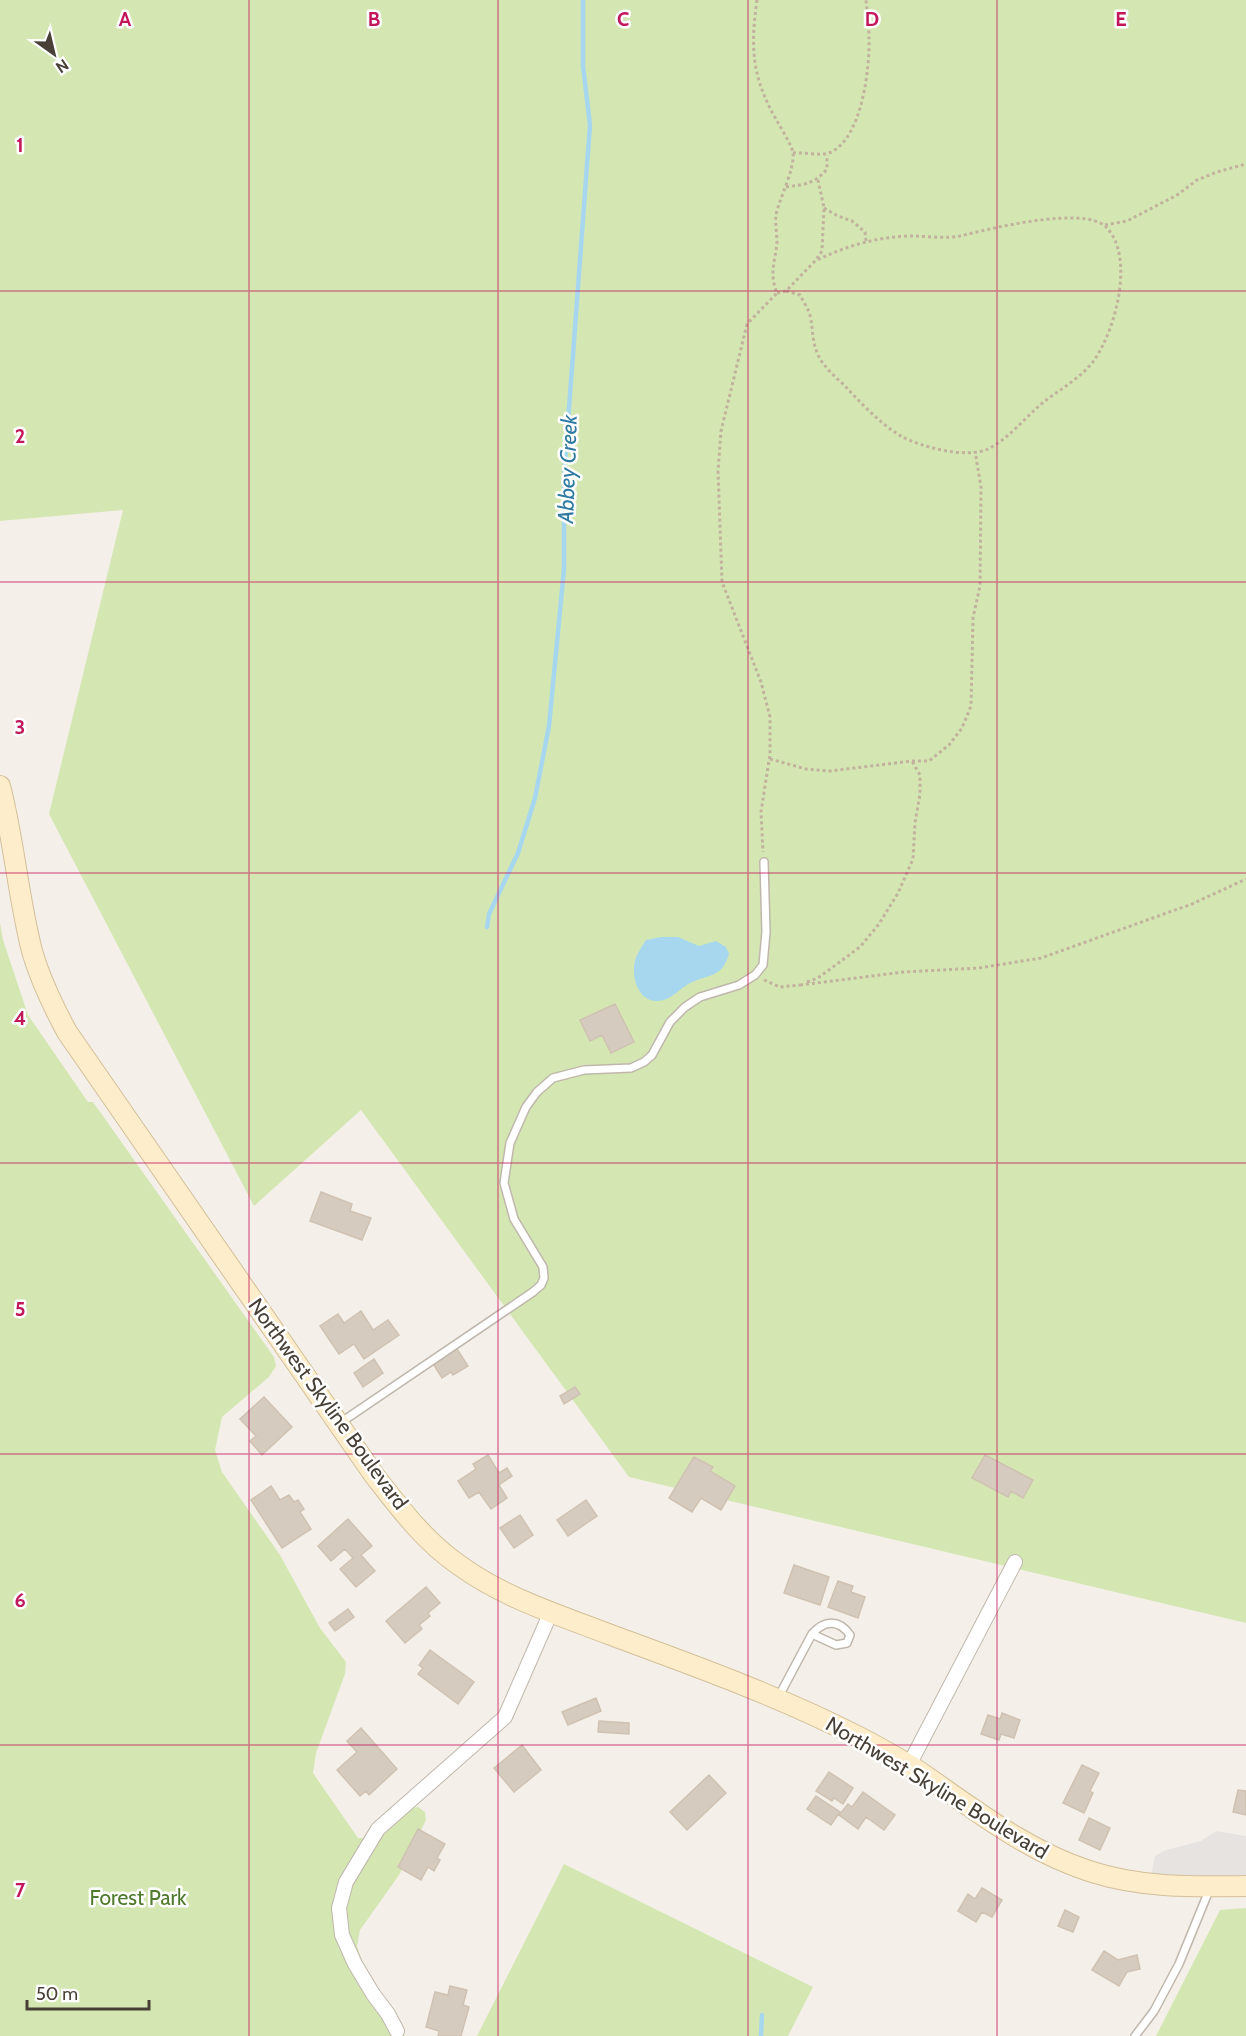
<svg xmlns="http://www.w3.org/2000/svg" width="1246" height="2036" font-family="Cabin,sans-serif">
<rect width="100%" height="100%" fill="#f4f0e9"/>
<path fill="#d4e7b3" d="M0,0H1246V1623L629,1477L361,1110L254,1206L49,814L123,510L0,521Z
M0,923L3,940L28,1015L88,1102H93L274,1357L276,1366L269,1377L222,1417L215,1450L222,1472L280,1555L320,1628L346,1662L345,1674L316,1753L313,1773L358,1838H379L408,1809L418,1807L425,1812L426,1820L399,1875L360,1930L357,1946L378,2009L405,2036H0Z
M564,1864L813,1987L788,2036H477Z
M1246,1908V2036H1156L1220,1910Z"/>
<path fill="#e6e3e1" d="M1216,1831L1246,1836V1877L1151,1876L1155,1856L1166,1850L1201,1841Z"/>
<path fill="#a7d7ef" d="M661,937H678L699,946L716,941L726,947L729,954C722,978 709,974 690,983C679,989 671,1001 657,1001C638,1001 631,977 635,961C637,953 642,947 646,940Z"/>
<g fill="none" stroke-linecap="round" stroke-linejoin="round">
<path stroke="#a7d7ef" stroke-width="4.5" d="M487,927L489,914L518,853L535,798L549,726L564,569V476L590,125L583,66V0
M761,2036L762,2015"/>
</g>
<path fill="#d6cbbf" stroke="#d0c2b2" stroke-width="1.5" d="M615,1004L634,1042L611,1053L602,1035L590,1041L580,1020Z
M321,1192L352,1204L350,1211L371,1218L362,1240L310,1221Z
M361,1311L373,1330L388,1320L399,1335L364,1359L354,1344L339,1354L320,1326L338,1314L344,1323Z
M455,1346L468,1366L453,1375L451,1372L442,1378L432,1362Z
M374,1359L383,1373L363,1387L354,1373Z
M575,1387L580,1394L564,1404L560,1396Z
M264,1397L292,1427L262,1455L250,1441L256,1436L240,1419Z
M488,1455L499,1473L507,1468L512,1476L499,1485L507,1498L491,1509L479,1492L469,1498L458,1481L476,1469L473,1464Z
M985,1455L1033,1480L1023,1498L1011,1491L1008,1497L972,1478Z
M694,1457L713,1467L710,1471L735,1486L721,1510L701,1498L692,1512L669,1498Z
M271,1486L280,1500L289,1495L294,1502L298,1500L304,1509L300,1512L311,1529L282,1548L251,1500Z
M586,1500L597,1516L568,1536L557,1520Z
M520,1515L533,1535L514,1548L500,1528Z
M348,1519L372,1546L361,1555L375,1571L356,1587L340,1569L353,1558L345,1549L331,1561L318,1546Z
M794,1565L829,1577L820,1605L784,1593Z
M838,1581L853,1586L851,1592L865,1597L858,1618L828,1607Z
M426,1587L440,1603L428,1613L430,1616L419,1625L422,1629L405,1643L386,1621Z
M348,1609L354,1617L335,1631L329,1623Z
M430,1650L474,1682L458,1704L418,1674L423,1668L419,1665Z
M596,1698L601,1711L568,1725L562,1712Z
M1002,1713L1020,1720L1014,1738L1001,1734L999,1740L981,1734L988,1715L1000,1719Z
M599,1721L629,1723V1734L598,1732Z
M361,1728L397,1769L369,1795L366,1791L360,1796L337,1770L357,1752L347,1741Z
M522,1745L541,1770L514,1792L494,1768Z
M1082,1765L1099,1773L1090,1791L1093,1793L1084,1813L1063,1803Z
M829,1772L853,1788L843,1804L834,1798L832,1801L816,1791Z
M709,1775L726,1793L687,1830L670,1812Z
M1238,1790L1246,1791V1815L1233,1812Z
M863,1792L895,1815L884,1830L866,1817L858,1829L839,1815L848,1804L852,1807Z
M816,1796L840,1812L831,1825L807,1809Z
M1089,1818L1110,1828L1100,1850L1079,1840Z
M418,1829L445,1844L437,1858L440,1860L434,1871L428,1867L421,1880L398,1867Z
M982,1888L1002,1900L992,1917L982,1912L976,1922L958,1911L968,1894L975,1899Z
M1065,1910L1079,1917L1073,1932L1058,1926Z
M1104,1951L1118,1960L1137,1955L1140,1969L1127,1972L1119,1986L1092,1970Z
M450,1986L467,1990L463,2005L469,2007L461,2036H438L439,2031L426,2027L435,1992L448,1995Z"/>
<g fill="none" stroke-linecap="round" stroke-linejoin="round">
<g stroke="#c0b7ac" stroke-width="10">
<path id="lane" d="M340,1423L533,1292L541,1285L544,1278L543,1267L514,1219L504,1183L510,1143L526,1107L537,1092L553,1078L584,1070L631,1068L644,1062L652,1055L670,1022L685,1007L700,997L739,985L755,975L763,965L766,932L764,862
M779,1696L812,1634C824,1620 839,1619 850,1635L847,1643L836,1645L812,1634
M1135,2036L1154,2011L1179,1964L1210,1888"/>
</g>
<g stroke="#c0b7ac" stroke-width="16">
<path id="street" d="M909,1765L1015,1562
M397,2031L388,2014L373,1994L355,1964L342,1935L339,1908L346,1882L378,1829L505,1717L551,1612"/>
</g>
<g stroke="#d3bf99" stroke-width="22">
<path id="secondary" d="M0,786C14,840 18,896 32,951C40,979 53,1006 67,1032L374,1475C399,1507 425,1542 459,1565C504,1598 559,1615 611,1635C695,1666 779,1696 859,1737C882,1749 906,1762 927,1777C979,1813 1028,1851 1089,1871C1140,1888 1193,1887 1246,1886"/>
</g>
<path stroke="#c1b29d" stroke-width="3" stroke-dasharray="3 3" stroke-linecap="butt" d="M757,0C751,43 751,72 772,112C776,120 792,145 793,153C795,169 779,199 776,215C775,224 777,234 777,243C775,262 769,273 777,293L747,324L721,431L718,471L722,582L761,682L770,717V754L761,812L763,852
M793,153C802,152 822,156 829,153C862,140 870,68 869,37C869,25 867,12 866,0
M786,187C806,184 814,184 827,169V155
M824,208L838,216L852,221L865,232L866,241
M1105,225L1127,221L1177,195L1197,180L1217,172L1246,164
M786,291L800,295C803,301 808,308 810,315C814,333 811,345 822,362C828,370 836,378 844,385C861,403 879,423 901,436C920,447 967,459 988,449C1008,439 1024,419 1040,405C1058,390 1082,378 1095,359C1116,328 1135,256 1106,227C1084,205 989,229 960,236C945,239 926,236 910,236C876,237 846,246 815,261
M777,293L786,291L815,261L822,251L824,208L818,180
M770,759L806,769L830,771L912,761H929L949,745L962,728L971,706L973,618L980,586L981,487L975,451
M764,980L780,987L800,985
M807,982L818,978L860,947L879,924L898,893L913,859L915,823L920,794V775L912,761
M800,985L904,972L979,968L1041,958L1192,904L1246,879"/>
<use href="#lane" stroke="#fff" stroke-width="7"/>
<use href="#street" stroke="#fff" stroke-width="14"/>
<use href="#secondary" stroke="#fdedca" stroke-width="20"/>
</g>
<path fill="none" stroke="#c2185b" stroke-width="1.5" stroke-opacity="0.55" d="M249,0V2036M498,0V2036M748,0V2036M997,0V2036M0,291H1246M0,582H1246M0,873H1246M0,1163H1246M0,1454H1246M0,1745H1246"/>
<g text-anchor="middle" stroke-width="5" stroke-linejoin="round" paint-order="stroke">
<g font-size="21" fill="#484037" stroke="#fff">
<text transform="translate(328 1404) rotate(54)" y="7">Northwest Skyline Boulevard</text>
<text transform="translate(937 1788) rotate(31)" y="7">Northwest Skyline Boulevard</text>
</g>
<g font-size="21" fill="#4f792b" stroke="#fff">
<text x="138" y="1905">Forest Park</text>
</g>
<g font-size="22" font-style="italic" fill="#2f7aa2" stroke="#fff">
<text transform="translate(567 469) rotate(-88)" y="8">Abbey Creek</text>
</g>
</g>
<g font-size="20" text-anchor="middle" font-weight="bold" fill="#c2185b" stroke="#fff" stroke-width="5" stroke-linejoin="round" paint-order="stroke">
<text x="125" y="26">A</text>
<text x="374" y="26">B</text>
<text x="623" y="26">C</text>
<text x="872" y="26">D</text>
<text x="1121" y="26">E</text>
<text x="20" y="152">1</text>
<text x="20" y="443">2</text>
<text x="20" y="734">3</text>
<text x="20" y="1025">4</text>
<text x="20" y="1316">5</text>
<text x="20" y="1607">6</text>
<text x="20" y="1897">7</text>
</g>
<g transform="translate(54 54) rotate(146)" stroke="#ffffff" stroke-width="4.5" paint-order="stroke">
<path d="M0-4.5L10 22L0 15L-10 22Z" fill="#484037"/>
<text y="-9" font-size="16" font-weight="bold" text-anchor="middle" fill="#484037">N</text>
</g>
<path d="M27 2000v9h122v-9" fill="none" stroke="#484037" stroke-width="3"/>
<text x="36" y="2000" font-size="18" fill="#484037" stroke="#ffffff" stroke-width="4.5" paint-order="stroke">50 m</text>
</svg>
